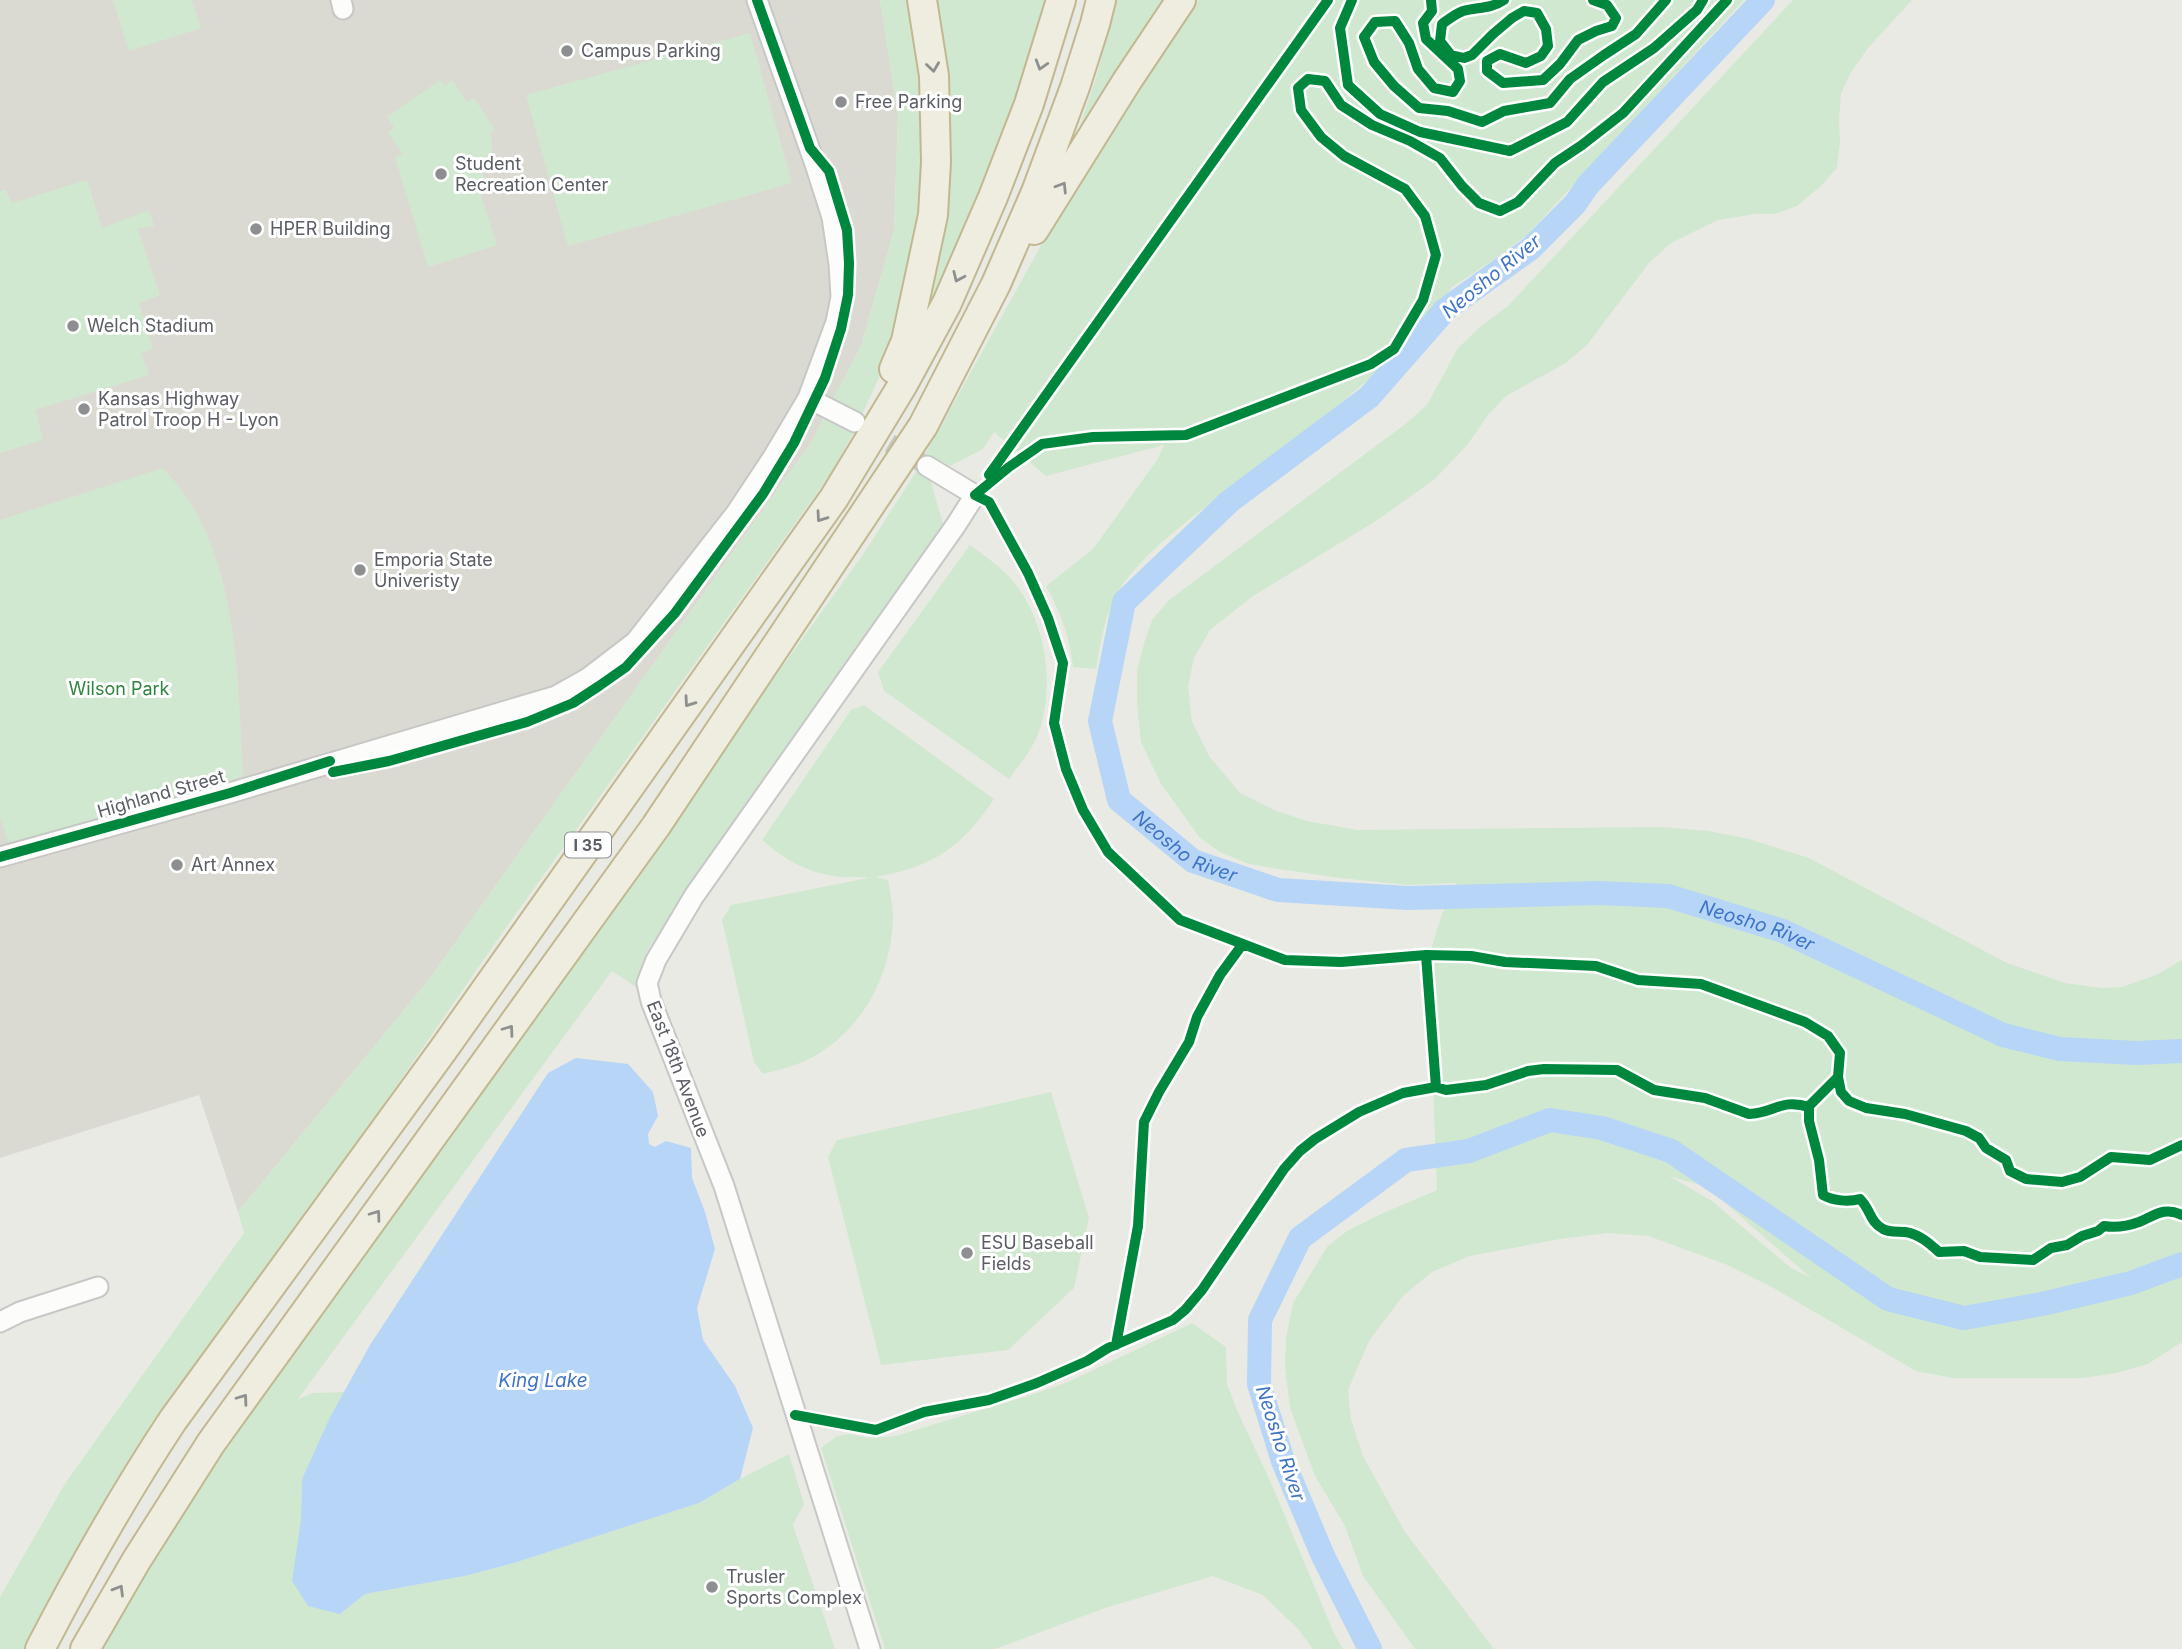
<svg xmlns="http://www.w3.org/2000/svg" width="2182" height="1649" font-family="Inter,sans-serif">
<rect width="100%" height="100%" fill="#eaeae4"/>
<path fill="#dbdad2" d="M0,0H880L882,11L898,116L894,231L861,346L812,441L428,981L238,1212L199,1095L0,1158Z"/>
<path fill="#d1e8d0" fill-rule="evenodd" d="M113,0H192L201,28L129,51Z
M880,0H913L929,166L912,276L883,369L860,419L832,401L861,346L894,231L898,116Z
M927,0H1048C1016,112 974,221 920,324Z
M1116,0H1176L1085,136L1078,131L1097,75Z
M1198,0H1744L1527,235L1501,255L1452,287L1438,308L1390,360L1339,405C1301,435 1262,464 1224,493C1190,519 1140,555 1118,592C1104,616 1101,642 1096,669L1073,667C1070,637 1060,611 1046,586L1093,549L1157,460L1164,445L1046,476L994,432L983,449L950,466L926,453L1075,184L1115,119Z
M1793,0H1912L1868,48L1850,74L1841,94L1839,121L1840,143L1837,168L1821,186L1797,206L1775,214H1755L1718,220L1671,243L1649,263L1587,345L1566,363L1506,396L1488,415L1468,444L1435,479L1376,521L1253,596L1210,630L1194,658L1188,687L1192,721L1209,756L1240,793L1274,810L1307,821L1358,830L1661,827L1709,831L1749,839L1809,858L2007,963L2065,983L2102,988L2122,987L2156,975L2182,960V1342L2148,1364L2117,1373L2083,1378H1953L1916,1371L1770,1286L1725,1264L1648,1236L1608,1233L1560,1239L1470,1256L1432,1272L1402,1297L1369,1341L1348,1390L1351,1419L1363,1456L1405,1532L1494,1649H1415L1363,1576L1345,1526L1315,1476L1290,1408L1285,1368L1286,1338L1293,1303L1327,1247L1347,1231L1381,1214L1437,1190L1428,959L1442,914L1456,883L1408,885L1340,878L1272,868L1249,864L1220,852L1200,838L1161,784L1141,742L1137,704V670L1145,640L1152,620L1169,600L1404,425L1427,405L1458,348L1481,326L1508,306ZM1669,1176L1707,1187L1811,1278L1791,1268L1712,1201Z
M750,33L792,183L568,246L526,95Z
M440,80L445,86L452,80L467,102L474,98L495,130L490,132C494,149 493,158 481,171L485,178L477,183L497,245L428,267L395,157L403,154L388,133L394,127L387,117Z
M87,180L102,228L149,210L154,226L138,229L160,295L139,303L153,349L141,353L149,375L35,410L43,440L0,453V191L5,190L12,203Z
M825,416L854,432L832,472L498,939L321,1195L132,1457L70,1560L25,1649H0V1597L66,1482L244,1233L238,1212L428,981L812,441Z
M919,467L928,472L944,527L715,850L647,951L642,964L639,989L612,971L298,1399L313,1393L344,1392L330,1417L302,1479L301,1520L340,1614L365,1594L465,1576L517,1562L699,1503L740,1479L789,1454L804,1504L793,1525L835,1649H100L197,1480L864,553Z
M163,468C177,484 191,500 200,520C238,593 239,695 243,776L9,845L0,816V520Z
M970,545C985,556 1000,566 1012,580C1046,620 1056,685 1038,734C1032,750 1019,765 1009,779L884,691L878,672Z
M864,705L994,799C962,847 933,867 876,877L888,880C890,892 893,905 893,917C892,975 862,1032 809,1059C795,1066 779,1070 763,1074L754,1062L722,920L731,905L868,878C860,876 850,878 841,877C808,873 786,861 762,840L851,710Z
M1051,1092L1089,1218L1074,1288L1008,1350L881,1365L828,1157L837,1140Z
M1192,1323L1226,1347L1227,1384L1237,1410L1272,1485L1333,1631L1343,1649H1313L1298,1629L1263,1595L1213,1576L1105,1608L995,1649H885L821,1448L837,1436L850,1434L869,1438L896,1436L1040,1392L1068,1382Z"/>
<path fill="#b6d5f7" d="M576,1058L628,1064L653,1092L658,1116L648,1134L649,1144L655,1147L666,1141L691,1148L692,1178L705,1212L715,1249L697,1308L703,1340L735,1386L753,1428L740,1479L699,1503L517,1562L465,1576L365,1594L340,1614L308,1606L292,1581L301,1520L302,1479L330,1417L370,1345L548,1073Z"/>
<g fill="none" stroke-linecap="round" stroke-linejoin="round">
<g stroke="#b6d5f7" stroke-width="24">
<path id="s1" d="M1763,0L1588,185L1575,204L1530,249L1446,309L1369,397L1230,501L1124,602L1100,721L1119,800L1193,861L1278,890L1408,898L1599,893L1668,896L1783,931L2003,1035L2060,1049L2137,1053L2182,1051"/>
<path d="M1370,1649L1323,1556L1283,1461L1259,1384L1260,1320L1300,1238L1406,1160L1469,1151L1550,1120L1602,1128L1671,1151L1888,1299L1964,1318L2042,1304L2131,1283L2182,1264"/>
</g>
<path stroke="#c6c7c4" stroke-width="19" stroke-dasharray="19 10" stroke-linecap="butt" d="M865,428L927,466"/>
<g stroke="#c7c8c6" stroke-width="23">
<path id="minor" d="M341,0L343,9
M808,398L855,422
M0,857L230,793L556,696L588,678L635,642L736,513L773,457L808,398L836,322L841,297L839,264L832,217L815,164L757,0
M0,1322L20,1312L98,1287
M870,1649L724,1186L651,1001L647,983L656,960L694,896L956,525L975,495L927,466"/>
</g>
<g stroke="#c2b791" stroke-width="32">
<path id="highway" d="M1034,230L1127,81L1181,0
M894,369L906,341L933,215L936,162L934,76L922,0
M40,1649C81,1570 124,1494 173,1420L443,1050L834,498L902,386L947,303L993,197L1029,104L1061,0
M85,1649L136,1561L211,1443L656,826L923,426L996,284L1036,192L1075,87L1095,24L1101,0"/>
</g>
<use href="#minor" stroke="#fcfcfb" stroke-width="19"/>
<use href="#highway" stroke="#eeede0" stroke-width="28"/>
<g stroke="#fff" stroke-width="15">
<path id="cycleway" d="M1352,0L1340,28L1348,85L1380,114L1420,132L1510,151L1567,122L1603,82L1654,48L1697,10L1703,0
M1431,0L1432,11L1423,23L1426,39L1458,69L1460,81L1453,92L1434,88L1418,69L1409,43L1395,21L1375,22L1364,37L1374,62L1394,86L1419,108L1448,111L1482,122L1504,111L1550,103L1570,79L1604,55L1636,34L1666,0
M1504,0C1491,9 1477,7 1463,11C1455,14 1449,19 1442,24L1440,41L1451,55L1464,58L1472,55L1493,34L1512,18L1524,11L1537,13L1546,29L1548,46L1541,56L1526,63L1500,54L1487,61V71L1503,83L1543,80L1560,64L1578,40L1596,31L1612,26L1616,18L1607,5L1593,0
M989,475L1328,0
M975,495L989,502L1028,573L1048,618L1063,663L1054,723L1066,769L1083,810L1108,852L1180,920L1285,960L1341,962L1426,955L1471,956L1505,962L1596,966L1638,980L1701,984L1805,1022L1828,1036L1840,1053L1838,1077L1841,1092L1849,1101L1866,1108L1905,1114L1966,1131L1979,1138L1986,1148L2006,1160L2010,1171L2026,1179L2062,1182L2080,1177L2111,1157L2150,1160L2182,1145
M975,495L1009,467L1042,444L1093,437L1186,435L1371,364L1394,349L1423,300L1436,255L1425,216L1405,189L1344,156L1321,137L1301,110L1298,88L1308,79L1325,81L1341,105L1372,125L1410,141L1440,158L1462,186L1479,203L1500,211L1518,202L1555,163L1582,145L1623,113L1727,0
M333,772L389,761L527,722L573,703L599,686L626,667L675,613L763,494L794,443L825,378L841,329L848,295L849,263L847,230L829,171L810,148L757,0
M0,857L230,793L330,761
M1426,955L1436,1087
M1838,1077L1809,1106V1121L1819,1160L1823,1195C1833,1201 1849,1202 1860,1199C1871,1210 1869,1221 1883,1229C1891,1233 1898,1231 1905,1232C1919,1234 1929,1243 1939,1252L1964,1251L1980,1257L2033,1260L2051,1248L2067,1245L2082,1236L2098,1231L2104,1226C2115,1228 2128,1226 2139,1222C2154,1216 2164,1206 2182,1215
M1116,1345L1138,1226L1144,1122L1159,1092L1189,1042L1197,1017L1220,975L1242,945
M795,1415L876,1430L924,1412L989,1400L1037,1383L1087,1361L1108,1348L1173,1320L1185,1310L1202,1290L1284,1169L1300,1151L1315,1139L1359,1112L1403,1093L1436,1087L1446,1090L1486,1085L1528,1071L1544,1069L1617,1070L1654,1090L1705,1098L1749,1114C1775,1113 1781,1098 1809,1107"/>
</g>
<use href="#cycleway" stroke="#00873e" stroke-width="10"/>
</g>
<defs><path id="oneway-chevron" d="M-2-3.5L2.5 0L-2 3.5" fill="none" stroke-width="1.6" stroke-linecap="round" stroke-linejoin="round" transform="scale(1.75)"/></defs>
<g stroke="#8e8f8f">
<use href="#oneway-chevron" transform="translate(1041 65) rotate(107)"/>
<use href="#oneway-chevron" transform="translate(933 67) rotate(82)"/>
<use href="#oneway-chevron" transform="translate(1062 187) rotate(-58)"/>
<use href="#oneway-chevron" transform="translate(958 277) rotate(114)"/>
<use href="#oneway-chevron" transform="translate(821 517) rotate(125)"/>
<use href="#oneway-chevron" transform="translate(689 702) rotate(125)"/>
<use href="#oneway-chevron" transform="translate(509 1030) rotate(-54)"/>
<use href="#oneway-chevron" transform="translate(376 1215) rotate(-54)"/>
<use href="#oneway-chevron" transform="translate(243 1399) rotate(-54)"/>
<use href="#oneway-chevron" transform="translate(119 1590) rotate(-59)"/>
</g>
<g fill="#8c8e90" stroke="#fff" stroke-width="2.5">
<circle cx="567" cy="51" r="7"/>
<circle cx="841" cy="102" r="7"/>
<circle cx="441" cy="174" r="7"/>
<circle cx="256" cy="229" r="7"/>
<circle cx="73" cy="326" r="7"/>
<circle cx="84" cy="409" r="7"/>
<circle cx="360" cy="570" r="7"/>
<circle cx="177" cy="865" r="7"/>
<circle cx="967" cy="1253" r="7"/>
<circle cx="712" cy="1587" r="7"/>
</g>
<g text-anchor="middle" stroke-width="6" stroke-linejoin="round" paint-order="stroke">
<rect fill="#fff" stroke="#8c8e92" stroke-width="2" x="565" y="832.5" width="46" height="25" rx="5"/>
<g font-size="16" font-weight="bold" fill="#5a5d63">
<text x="588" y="851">I 35</text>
</g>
<g font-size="18" fill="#5a5d63" stroke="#fff" text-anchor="start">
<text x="581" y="57">Campus Parking</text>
<text x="855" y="108">Free Parking</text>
<text x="455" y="170">Student<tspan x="455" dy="21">Recreation Center</tspan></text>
<text x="270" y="235">HPER Building</text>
<text x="87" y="332">Welch Stadium</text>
<text x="98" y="405">Kansas Highway<tspan x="98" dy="21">Patrol Troop H - Lyon</tspan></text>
<text x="374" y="566">Emporia State<tspan x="374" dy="21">Univeristy</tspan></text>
<text x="191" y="871">Art Annex</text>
<text x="981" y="1249">ESU Baseball<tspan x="981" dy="21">Fields</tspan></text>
<text x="726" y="1583">Trusler<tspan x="726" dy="21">Sports Complex</tspan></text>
</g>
<g font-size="18" fill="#30833d" stroke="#fff">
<text x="119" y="695">Wilson Park</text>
</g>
<g font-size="18" fill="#5a5d63" stroke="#fff">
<text transform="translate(161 794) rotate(-16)" y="6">Highland Street</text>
<text transform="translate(678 1069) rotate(69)" y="6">East 18th Avenue</text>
</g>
<g font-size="19" font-style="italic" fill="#3e73c6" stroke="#fff">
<text transform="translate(1491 276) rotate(-39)" y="7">Neosho River</text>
<text dy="7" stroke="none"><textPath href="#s1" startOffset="1166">Neosho River</textPath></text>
<text dy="7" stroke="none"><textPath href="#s1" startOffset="1754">Neosho River</textPath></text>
<text x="543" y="1387">King Lake</text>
<text transform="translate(1281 1443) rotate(72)" y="7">Neosho River</text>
</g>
</g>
</svg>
